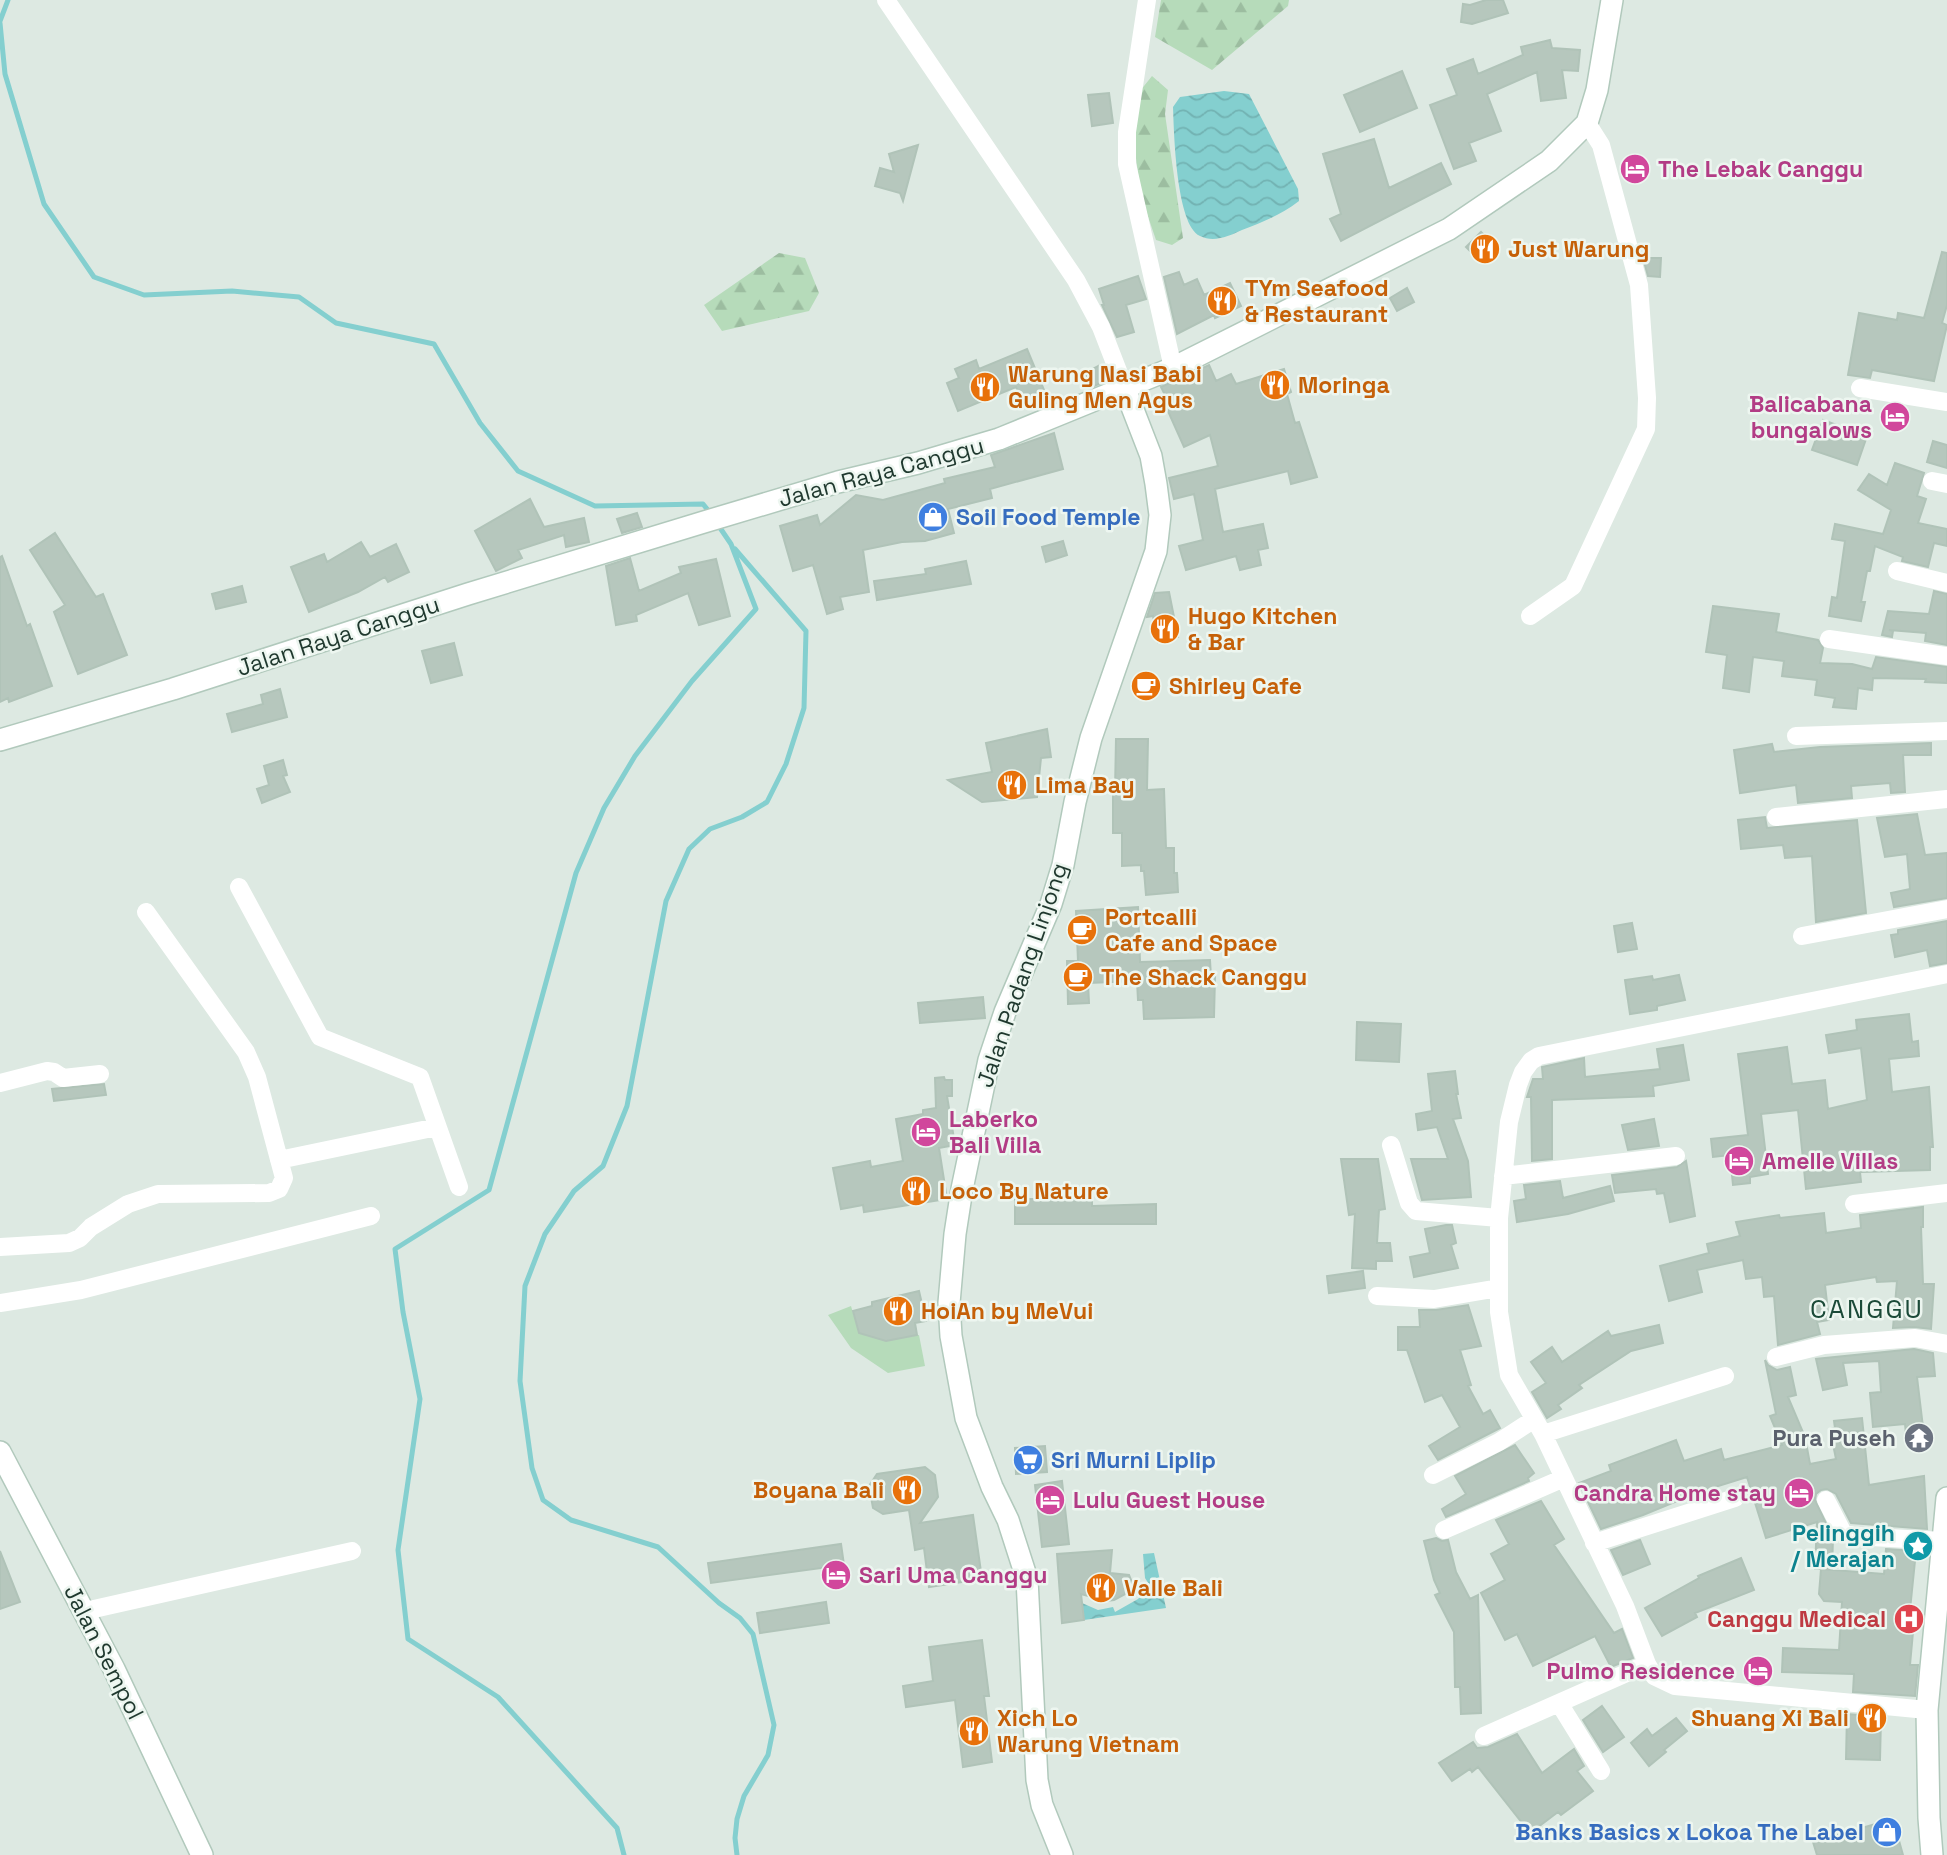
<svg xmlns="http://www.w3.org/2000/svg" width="1947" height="1855" font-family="'Space Grotesk',sans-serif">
<defs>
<pattern id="forest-firs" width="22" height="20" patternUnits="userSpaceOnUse" patternTransform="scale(1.75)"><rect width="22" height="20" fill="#b6dbba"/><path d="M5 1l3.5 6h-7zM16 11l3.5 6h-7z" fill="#9cbda0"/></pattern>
<pattern id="water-waves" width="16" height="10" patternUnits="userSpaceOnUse" patternTransform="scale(1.75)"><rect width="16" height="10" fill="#84cfcf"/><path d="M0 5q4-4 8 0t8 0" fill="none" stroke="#72b2b2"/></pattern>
</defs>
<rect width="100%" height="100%" fill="#dde9e2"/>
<path fill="#b6dbba" d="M851,1306L859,1333L886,1341L919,1335L925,1366L888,1373L851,1348L828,1315Z"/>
<path fill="url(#forest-firs)" d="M1161,0H1289L1288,6L1212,70L1155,37Z
M1152,76L1168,90L1165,114L1183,238L1172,245L1156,240L1141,196L1134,143L1140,91Z
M779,253L805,258L819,293L809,311L722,331L704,305Z"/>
<path fill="url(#water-waves)" d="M1224,91L1249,94L1298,189L1299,201C1281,215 1263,222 1242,230C1229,236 1214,243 1200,236C1176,225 1174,132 1173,107L1180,97Z
M1154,1553L1166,1608L1084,1620L1082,1603L1098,1610L1113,1607L1115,1612L1138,1599L1150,1586L1145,1578L1143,1554Z"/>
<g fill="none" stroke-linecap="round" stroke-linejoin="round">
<path stroke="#84cfcf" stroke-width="5" d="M0,21L8,0
M0,23L5,74L44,204L94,277L144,295L232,291L299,297L336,323L434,344L480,423L518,471L595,506L703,504L711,514
M735,549L806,631L804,708L786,764L767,802L742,817L710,829L689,849L666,901L627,1106L603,1166L574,1191L545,1234L525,1286L520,1381L532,1468L543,1500L571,1520L658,1547L719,1603L740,1618L753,1634L774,1725L768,1755L744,1796L737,1819L735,1838L737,1855
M624,1855L617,1828L498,1697L408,1639L398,1550L420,1399L403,1312L395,1249L489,1190L576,873L604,808L635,756L692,681L756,609L731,544L716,522"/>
</g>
<path fill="#b6c7bd" stroke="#b0c3b8" stroke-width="2" d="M1486,0H1503L1508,13L1472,24L1461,22L1463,4L1470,5Z
M1550,40L1552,48L1580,50L1578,71L1562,70L1566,98L1541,101L1537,72L1487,94L1501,131L1469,143L1476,161L1454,169L1430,105L1457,95L1447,69L1473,59L1478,74L1523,55L1521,47Z
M1402,71L1417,108L1360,132L1344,95Z
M1109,93L1113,123L1092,126L1088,95Z
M1374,139L1389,188L1441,163L1451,184L1341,241L1330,219L1341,214L1323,154Z
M918,145L903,201L900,193L875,186L880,168L894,172L889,154Z
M1481,232L1496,248L1481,262L1466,247Z
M1942,252L1947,253V305L1942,323L1947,325L1934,381L1872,370L1870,378L1848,375L1859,313L1897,320L1898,313L1924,318Z
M1643,258H1661L1660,277L1648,276Z
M1179,272L1184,285L1197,279L1204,295L1230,283L1241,306L1215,318L1214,315L1177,334L1164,277Z
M1138,276L1146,299L1126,305L1134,332L1117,337L1102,305H1104L1099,289Z
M1407,288L1414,302L1397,311L1390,298Z
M1027,349L1044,390L1022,400L1016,387L958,411L947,383L959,378L955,369L976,360L979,369Z
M1100,365L1108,380L1092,387L1085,373Z
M1209,365L1216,381L1231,374L1236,384L1284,369L1291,392L1287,394L1295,423L1299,422L1317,477L1291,484L1288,471L1215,489L1223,532L1263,524L1268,548L1258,550L1261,565L1240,570L1236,556L1186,570L1179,546L1203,540L1194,494L1174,499L1169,478L1218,466L1210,435L1184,447L1163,400L1167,399L1161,387Z
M1823,420L1867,436L1857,465L1812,450Z
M1054,433L1063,469L990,489L992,498L948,509L954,533L925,541L902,542L863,550L869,592L840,597L843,609L827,614L813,565L793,571L780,526L817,515L820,525L856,495L883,500L945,483L944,479L995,467L991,455Z
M1933,441L1947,445V468L1927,462Z
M1895,463L1924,473L1917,496L1926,499L1918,523L1947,529V546L1934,543L1928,567L1902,561L1903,557L1875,546L1870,571H1867L1861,602H1865L1861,621L1829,616L1832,597L1837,598L1845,541L1832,539L1835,524L1883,534L1891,510L1858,490L1869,474L1887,485Z
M530,499L544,527L584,518L589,542L566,547L564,535L518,550L522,558L496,571L475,531Z
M637,513L642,527L622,533L617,519Z
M55,533L96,597L103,594L127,655L78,674L54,612L65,605L30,550Z
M1063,541L1067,555L1046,562L1042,547Z
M361,542L370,557L396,544L409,572L388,582L385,577L358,592L309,612L291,567L324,554L327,562Z
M2,556L27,626L30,624L52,686L9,702L8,698L0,702V557Z
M630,558L639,591L681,573L679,567L716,559L730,616L699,625L688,593L636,615L637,621L616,625L606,566Z
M966,561L971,584L877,600L874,581L926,574L925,569Z
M242,586L246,602L216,609L212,594Z
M1934,591L1947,594V645L1925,641L1926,633L1889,630L1893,631L1892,637L1882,635L1888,611L1929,614Z
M1169,592L1178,637L1158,642L1153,616L1147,617L1155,593Z
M1713,606L1779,614L1776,632L1818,640L1823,648L1820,663L1852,664L1872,669L1876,657L1947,667V683L1925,682L1926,679L1873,678L1872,690L1858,688L1856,709L1833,707L1835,698L1815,695L1817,680L1782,676L1784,661L1753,657L1749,692L1723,688L1727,655L1706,652Z
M454,643L462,675L431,683L422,651Z
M280,689L287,717L232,732L227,714L263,704L261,695Z
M1047,729L1051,757L1041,758L1037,797L982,802L948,780L992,772L986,743Z
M1116,739H1148L1147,790L1164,789L1166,848H1174V873H1177L1178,892L1146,895L1144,871H1141V865L1122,866V833H1113V791H1115Z
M1931,743V755H1903L1905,792L1891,793L1890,783L1851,786L1852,798L1798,803L1796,785L1740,793L1734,750L1772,744L1774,752L1820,747Z
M283,760L287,775L283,776L290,792L262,803L257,789L269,785L264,766Z
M1917,814L1925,855L1947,853V898L1894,907L1891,893L1910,889L1907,854L1885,857L1877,818Z
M1765,817L1767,828L1857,820L1866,913L1816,922L1812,856L1785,858L1783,845L1741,849L1738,820Z
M1138,907L1140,962L1210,960L1211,977H1215L1214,1017L1144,1019L1143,1000H1138L1137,981L1088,983L1089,1003L1068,1004L1067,961H1078L1076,911Z
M1947,921V963L1930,966L1927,950L1895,957L1891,935L1898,934V930Z
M1632,923L1637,949L1618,952L1614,926Z
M1679,975L1685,1000L1657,1006V1010L1630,1014L1625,980L1652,976L1653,980Z
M983,997L985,1018L920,1023L918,1003Z
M1909,1014L1912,1042L1918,1041L1919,1056L1889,1059L1892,1092L1929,1087L1933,1147H1930V1170L1860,1172L1861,1182L1806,1189L1798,1110L1761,1114L1768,1174L1750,1177V1183L1733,1185L1730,1155L1713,1157L1711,1139L1748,1135L1738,1054L1787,1047L1792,1084L1825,1080L1828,1109L1867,1100L1861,1048L1829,1053L1826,1035L1857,1030L1856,1020Z
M1357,1022L1401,1024L1399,1062L1356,1060Z
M1683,1045L1689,1080L1653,1086L1654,1096L1552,1100V1159L1532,1161L1531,1097H1527L1533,1079H1543L1542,1067L1584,1058L1585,1077L1660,1069L1657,1049Z
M1455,1071L1458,1094H1456L1461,1118L1453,1119L1468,1161L1471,1197L1422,1200L1411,1159H1448L1437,1127L1418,1130L1416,1114L1432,1111L1428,1074Z
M944,1077L945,1080H952V1096H947L955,1145L939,1148L947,1199L864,1212L863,1205L841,1209L833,1168L870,1161L871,1167L903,1161L896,1119L923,1114V1110L936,1108L935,1078Z
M104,1084L106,1095L54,1101L52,1089Z
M1654,1119L1659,1146L1628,1150L1622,1125Z
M1341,1159H1378L1385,1209L1379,1210L1377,1243H1390L1392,1261H1376V1269L1352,1268L1355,1214L1349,1215Z
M1686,1161L1695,1216L1670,1222L1664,1193L1657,1194L1656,1189L1615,1193L1612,1175L1677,1167Z
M1560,1181L1563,1198L1610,1186L1614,1201L1568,1214L1517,1222L1514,1201L1526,1199L1524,1185Z
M1015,1199H1092V1206L1156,1204V1224H1015Z
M1923,1207V1227H1921L1923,1284H1934L1931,1329L1914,1327L1893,1328L1897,1281L1877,1282L1876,1277L1825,1285L1829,1320L1817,1322L1820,1334L1778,1345L1774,1296L1764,1297L1762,1277L1746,1279L1743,1260L1697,1270L1702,1292L1669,1301L1660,1266L1709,1253L1707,1244L1740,1236L1736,1222L1779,1215L1780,1218L1824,1213L1826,1233L1861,1228L1860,1215Z
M1446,1225H1452L1456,1243L1451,1245L1458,1268L1414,1277L1410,1257L1430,1253L1425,1229Z
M1363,1271L1365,1288L1329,1293L1327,1276Z
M919,1291L926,1321L915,1323L917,1335L886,1341L859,1333L853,1311L872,1306V1302Z
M1468,1305L1481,1346L1460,1350L1471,1385L1468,1386L1483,1414L1490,1410L1500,1428L1438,1460L1429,1446L1460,1427L1442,1395L1425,1402L1407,1350H1398V1327H1420L1419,1310H1436Z
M1659,1325L1663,1343L1631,1351L1579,1385L1582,1388L1558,1405L1561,1409L1547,1418L1532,1392L1546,1383L1531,1362L1552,1347L1562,1362L1608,1331L1611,1336Z
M1914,1349L1933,1353L1935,1376L1917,1377L1925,1444L1907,1445L1905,1424L1873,1427L1870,1393L1881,1392L1879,1361L1843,1363L1847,1385L1823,1390L1816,1359Z
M1765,1360L1768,1365L1777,1370L1790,1367L1796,1395L1788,1397L1805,1437L1810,1464L1836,1459L1830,1429L1835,1428L1834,1421L1862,1418L1869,1485L1924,1476L1927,1529L1851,1523L1836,1494L1827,1489L1821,1490L1816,1494L1815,1500L1833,1538L1832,1569H1815L1817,1522L1766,1538L1747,1477L1699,1492L1643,1515L1601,1529L1579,1483L1611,1471L1609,1465L1676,1440L1684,1461L1721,1449L1724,1460L1782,1445L1770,1416L1776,1414Z
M1515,1445L1534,1473L1528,1478L1529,1481L1446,1517L1442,1509L1466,1494L1455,1476Z
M1045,1446L1047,1472L1016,1474L1015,1448Z
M925,1467L935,1475L938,1497L920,1523L973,1515L982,1579L929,1587L924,1548L915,1550L909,1510L883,1514L873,1508L869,1486L877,1474Z
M1062,1481L1069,1544L1042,1547L1035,1485Z
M1541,1501L1564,1539L1554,1545L1614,1633L1622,1629L1633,1658L1611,1667L1595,1636L1533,1666L1517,1634L1505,1640L1481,1593L1505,1580L1491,1554L1509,1544L1496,1520Z
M1436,1538L1442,1541L1448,1540L1456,1572L1470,1599L1478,1595L1481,1713L1461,1714L1460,1687H1455L1454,1632L1435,1595L1440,1593L1434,1580L1424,1541Z
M1640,1540L1650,1564L1623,1575L1611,1550Z
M841,1544L844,1565L711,1583L708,1563Z
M1886,1549L1916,1551L1910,1610H1915L1910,1665H1918L1915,1696L1853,1692L1854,1674L1782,1672L1783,1648L1839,1650L1842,1602L1824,1601L1819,1594L1821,1569L1884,1574Z
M1112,1550L1110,1573L1129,1575L1133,1585L1129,1592L1114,1600L1106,1601L1081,1594L1084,1620L1062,1623L1057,1554Z
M0,1551L20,1602L0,1609Z
M1741,1558L1754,1590L1695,1613L1697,1617L1662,1636L1645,1608L1699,1578L1698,1576Z
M826,1602L829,1623L760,1633L757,1613Z
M982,1640L989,1696H984L992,1762L963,1767L955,1700L906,1707L903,1686L933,1681L929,1647Z
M1602,1706L1624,1737L1603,1752L1583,1720Z
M1847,1714L1881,1717L1880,1760L1846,1759Z
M1676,1718L1687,1731L1664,1750L1666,1752L1649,1766L1631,1743L1647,1729L1652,1736Z
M1517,1734L1542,1773L1574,1749L1584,1766L1577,1771L1593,1791L1561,1815L1558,1812L1530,1833L1478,1767L1472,1772L1470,1769L1452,1781L1439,1763L1473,1742L1477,1748L1488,1747Z
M1893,1819L1903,1855H1817L1813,1842Z"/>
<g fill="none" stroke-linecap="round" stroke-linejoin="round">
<g stroke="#b1c9bc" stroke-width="24">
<path id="secondary" d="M0,740L173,689L468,594L704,522L838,482L918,463L999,439L1173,368L1449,229L1549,161L1587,123L1597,90L1612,0
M0,1452L114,1669L202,1855
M1062,1855L1042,1805L1037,1780L1027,1579L1008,1520L992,1487L966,1418L951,1336L949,1303L955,1234L962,1189L989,1060L1005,1012L1051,904L1063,865L1075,802L1091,738L1156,551L1160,515L1156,484L1151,456L1125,389
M1932,1855L1929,1818L1927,1710L1947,1498"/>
</g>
<path stroke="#fff" stroke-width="18" d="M886,0L1076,280L1101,327L1125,389
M1147,0L1127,132V164L1173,368
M1860,388L1947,402
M1932,481L1947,484
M1897,571L1947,583
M1530,616L1573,586L1646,429L1647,398L1639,285L1601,145L1587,123
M1829,639L1947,656
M1796,736L1947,731
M1776,817L1947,799
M239,887L320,1037L420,1077L459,1187
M1802,936L1947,909
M0,1083L47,1071L54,1072L63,1078L100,1074
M1391,1145L1409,1203L1416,1211L1499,1218
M279,1160L437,1127
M1503,1176L1676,1156
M1854,1204L1947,1193
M0,1247L69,1243L80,1238L91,1227L128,1204L158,1194L269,1193L279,1189L284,1178L257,1077L246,1052L146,912
M1377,1296L1434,1299L1499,1288
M0,1303L81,1290L371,1216
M1776,1357L1824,1345L1915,1338L1947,1344
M1543,1434L1725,1376
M1433,1475L1499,1442L1533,1420
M1826,1500L1843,1533L1854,1536L1943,1541
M1444,1530L1564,1478
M1594,1543L1735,1498
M85,1611L352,1551
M1559,1703L1601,1771
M1927,1710L1675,1686L1654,1676L1647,1664L1625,1606L1543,1434L1509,1375L1499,1312V1218L1509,1122L1518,1085L1523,1072L1531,1061L1539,1056L1947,974
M1484,1736L1647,1664"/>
<use href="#secondary" stroke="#fff" stroke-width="21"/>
</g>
<defs>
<g id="hotel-disc" transform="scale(1.575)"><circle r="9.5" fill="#d1479c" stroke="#edf6f0"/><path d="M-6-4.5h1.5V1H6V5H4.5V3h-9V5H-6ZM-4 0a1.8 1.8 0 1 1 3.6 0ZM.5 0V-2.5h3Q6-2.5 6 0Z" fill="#fff"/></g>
<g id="restaurant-disc" transform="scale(1.575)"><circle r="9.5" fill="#e8710a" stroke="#edf6f0"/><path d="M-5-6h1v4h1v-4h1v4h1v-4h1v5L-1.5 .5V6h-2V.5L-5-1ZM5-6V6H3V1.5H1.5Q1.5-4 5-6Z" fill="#fff"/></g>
<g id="shop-disc" transform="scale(1.575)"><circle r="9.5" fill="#3f7fe0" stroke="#edf6f0"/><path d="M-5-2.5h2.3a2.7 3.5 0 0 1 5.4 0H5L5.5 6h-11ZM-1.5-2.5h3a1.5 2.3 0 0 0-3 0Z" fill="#fff"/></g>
<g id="cafe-disc" transform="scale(1.575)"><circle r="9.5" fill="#e8710a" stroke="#edf6f0"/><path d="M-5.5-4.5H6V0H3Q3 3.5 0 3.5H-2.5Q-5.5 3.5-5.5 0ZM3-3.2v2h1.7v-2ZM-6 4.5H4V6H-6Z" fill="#fff"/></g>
<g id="temple-disc" transform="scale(1.575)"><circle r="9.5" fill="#6b7280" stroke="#edf6f0"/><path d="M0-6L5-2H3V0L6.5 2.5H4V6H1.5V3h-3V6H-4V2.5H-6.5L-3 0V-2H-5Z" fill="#fff"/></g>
<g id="supermarket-disc" transform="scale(1.575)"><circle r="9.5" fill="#3f7fe0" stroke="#edf6f0"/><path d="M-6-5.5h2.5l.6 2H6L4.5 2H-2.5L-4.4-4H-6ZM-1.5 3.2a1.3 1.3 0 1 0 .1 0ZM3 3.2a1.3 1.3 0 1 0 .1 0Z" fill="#fff"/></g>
<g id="sight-disc" transform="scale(1.575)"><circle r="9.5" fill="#0f9aa8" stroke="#edf6f0"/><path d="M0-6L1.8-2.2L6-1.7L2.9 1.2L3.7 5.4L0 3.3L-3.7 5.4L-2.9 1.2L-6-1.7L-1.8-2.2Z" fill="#fff"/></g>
<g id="hospital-disc" transform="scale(1.575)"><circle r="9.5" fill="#e0444e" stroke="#edf6f0"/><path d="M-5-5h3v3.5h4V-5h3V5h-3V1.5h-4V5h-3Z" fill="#fff"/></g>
</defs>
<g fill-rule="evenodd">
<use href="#hotel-disc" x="1635" y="169"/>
<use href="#restaurant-disc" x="1485" y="249"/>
<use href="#restaurant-disc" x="1222" y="301"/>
<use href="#restaurant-disc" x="1275" y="385"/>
<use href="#restaurant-disc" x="985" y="387"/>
<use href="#hotel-disc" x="1895" y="417"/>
<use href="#shop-disc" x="933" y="517"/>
<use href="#restaurant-disc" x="1165" y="629"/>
<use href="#cafe-disc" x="1146" y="686"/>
<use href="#restaurant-disc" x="1012" y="785"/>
<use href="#cafe-disc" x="1082" y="930"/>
<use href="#cafe-disc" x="1078" y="977"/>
<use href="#hotel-disc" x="926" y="1132"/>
<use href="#hotel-disc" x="1739" y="1161"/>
<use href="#restaurant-disc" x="916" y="1191"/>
<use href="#restaurant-disc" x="898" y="1311"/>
<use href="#temple-disc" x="1919" y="1438"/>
<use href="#supermarket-disc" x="1028" y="1460"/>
<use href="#restaurant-disc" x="907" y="1490"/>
<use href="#hotel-disc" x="1799" y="1493"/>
<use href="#hotel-disc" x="1050" y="1500"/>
<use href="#sight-disc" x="1918" y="1546"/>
<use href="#hotel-disc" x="836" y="1575"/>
<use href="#restaurant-disc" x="1101" y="1588"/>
<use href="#hospital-disc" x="1909" y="1619"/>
<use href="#hotel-disc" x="1758" y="1671"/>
<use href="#restaurant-disc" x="1872" y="1718"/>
<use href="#restaurant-disc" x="974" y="1731"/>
<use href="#shop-disc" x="1887" y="1832"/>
</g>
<g text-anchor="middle" stroke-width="5" stroke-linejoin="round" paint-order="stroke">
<g font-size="23" font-weight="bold" fill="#b23c85" stroke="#edf6f0" text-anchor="start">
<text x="1658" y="177">The Lebak Canggu</text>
<text x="1872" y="412" text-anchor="end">Balicabana<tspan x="1872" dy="26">bungalows</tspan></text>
<text x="949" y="1127">Laberko<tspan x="949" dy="26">Bali Villa</tspan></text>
<text x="1762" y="1169">Amelle Villas</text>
<text x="1776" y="1501" text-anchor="end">Candra Home stay</text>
<text x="1073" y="1508">Lulu Guest House</text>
<text x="859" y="1583">Sari Uma Canggu</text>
<text x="1735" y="1679" text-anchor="end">Pulmo Residence</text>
</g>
<g font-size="23" font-weight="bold" fill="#c56008" stroke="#edf6f0" text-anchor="start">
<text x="1508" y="257">Just Warung</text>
<text x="1245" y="296">TYm Seafood<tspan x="1245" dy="26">&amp; Restaurant</tspan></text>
<text x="1008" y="382">Warung Nasi Babi<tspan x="1008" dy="26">Guling Men Agus</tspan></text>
<text x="1298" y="393">Moringa</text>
<text x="1188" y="624">Hugo Kitchen<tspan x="1188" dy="26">&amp; Bar</tspan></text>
<text x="1169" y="694">Shirley Cafe</text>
<text x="1035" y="793">Lima Bay</text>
<text x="1105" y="925">Portcalli<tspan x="1105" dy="26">Cafe and Space</tspan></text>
<text x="1101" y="985">The Shack Canggu</text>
<text x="939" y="1199">Loco By Nature</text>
<text x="921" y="1319">HoiAn by MeVui</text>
<text x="884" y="1498" text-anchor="end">Boyana Bali</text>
<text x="1124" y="1596">Valle Bali</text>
<text x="997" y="1726">Xich Lo<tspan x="997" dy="26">Warung Vietnam</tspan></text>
<text x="1849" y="1726" text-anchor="end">Shuang Xi Bali</text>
</g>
<g font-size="23" fill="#1f382e" stroke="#edf6f0">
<text transform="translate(881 472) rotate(-15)" y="8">Jalan Raya Canggu</text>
<text transform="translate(338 636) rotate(-18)" y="8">Jalan Raya Canggu</text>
<text transform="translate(1022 975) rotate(-71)" y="8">Jalan Padang Linjong</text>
<text transform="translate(104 1652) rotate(63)" y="8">Jalan Sempol</text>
</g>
<g font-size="23" font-weight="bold" fill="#366cbe" stroke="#edf6f0" text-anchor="start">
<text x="956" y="525">Soil Food Temple</text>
<text x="1051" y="1468">Sri Murni Liplip</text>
<text x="1864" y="1840" text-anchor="end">Banks Basics x Lokoa The Label</text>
</g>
<g font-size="23" font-weight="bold" fill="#5b616d" stroke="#edf6f0" text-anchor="end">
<text x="1896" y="1446">Pura Puseh</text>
</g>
<g font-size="23" font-weight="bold" fill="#0d838f" stroke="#edf6f0" text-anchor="end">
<text x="1895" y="1541">Pelinggih<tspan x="1895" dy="26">/ Merajan</tspan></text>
</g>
<g font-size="23" font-weight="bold" fill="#be3a42" stroke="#edf6f0" text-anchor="end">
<text x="1886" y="1627">Canggu Medical</text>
</g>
<g font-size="26" letter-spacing="2" fill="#1b4a38" stroke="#edf6f0">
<text x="1867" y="1318">CANGGU</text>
</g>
</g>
</svg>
